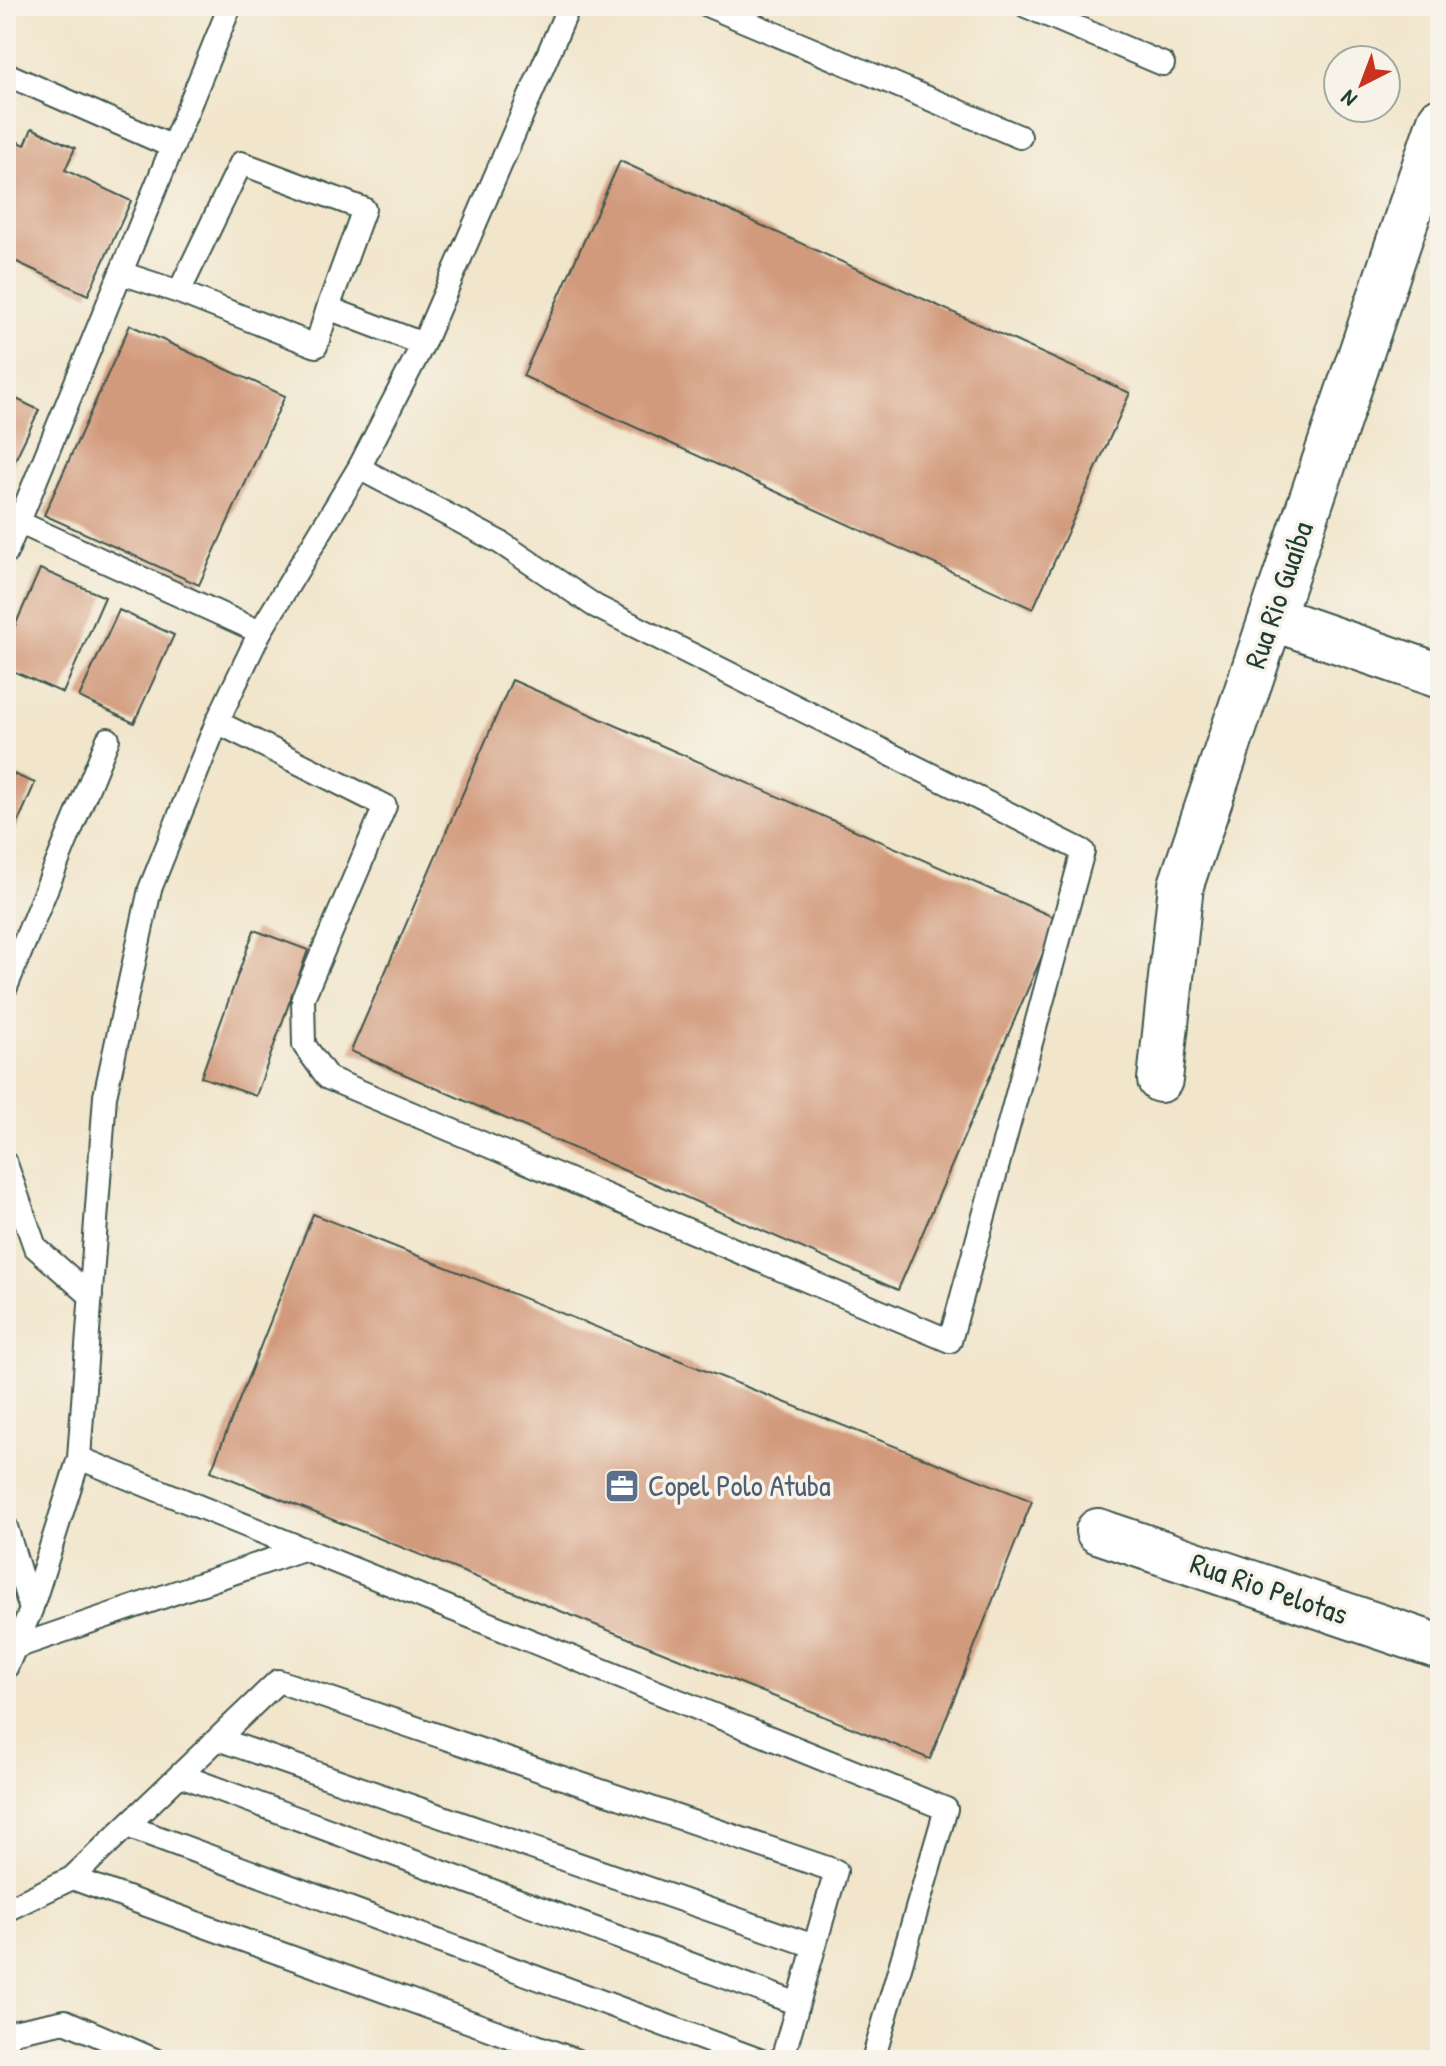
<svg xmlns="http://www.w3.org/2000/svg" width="1446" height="2066" font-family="'Patrick Hand',sans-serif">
<rect width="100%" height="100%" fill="#f7f3e8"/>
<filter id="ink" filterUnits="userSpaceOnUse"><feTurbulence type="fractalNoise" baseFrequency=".0125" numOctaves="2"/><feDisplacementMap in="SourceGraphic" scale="16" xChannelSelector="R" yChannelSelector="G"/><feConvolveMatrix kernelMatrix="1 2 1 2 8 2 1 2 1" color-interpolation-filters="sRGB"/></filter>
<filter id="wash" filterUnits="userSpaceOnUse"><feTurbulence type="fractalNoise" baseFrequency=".006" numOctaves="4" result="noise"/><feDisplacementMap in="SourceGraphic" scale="32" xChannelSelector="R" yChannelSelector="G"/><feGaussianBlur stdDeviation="1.8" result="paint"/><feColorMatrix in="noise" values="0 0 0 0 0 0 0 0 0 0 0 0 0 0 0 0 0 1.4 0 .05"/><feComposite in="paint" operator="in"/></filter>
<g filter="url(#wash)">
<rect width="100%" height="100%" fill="#f1e5cb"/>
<g id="blocks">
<path fill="#d29a7c" d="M32,128L75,148L65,170L131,201L88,295L6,257V234L9,227L6,225V136L25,145Z
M620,161L1130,393L1033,609L523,376Z
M130,325L285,396L199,585L44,515Z
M6,394L39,410L6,479Z
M40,569L105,597L63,693L6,668V646Z
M119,610L174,635L134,723L79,697Z
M512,680L1058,919L898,1290L351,1051Z
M6,771L35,783L6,850Z
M254,930L308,950L256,1096L201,1077Z
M313,1214L1032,1501L930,1759L211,1471Z"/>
</g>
</g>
<g filter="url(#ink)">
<use href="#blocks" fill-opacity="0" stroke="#3e564b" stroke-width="2"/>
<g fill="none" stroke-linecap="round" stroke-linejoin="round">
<g stroke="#3e564b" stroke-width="26">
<path id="lane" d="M709,6L1020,137
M1026,6L1163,64
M6,74L173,147
M121,273L179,292L316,346L328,308L423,344
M179,292L241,163L364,209L328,308
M7,517L260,632
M6,553L230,6
M217,722L385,806L303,998L304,1045L328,1078L950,1341L1083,851L595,606L501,543L359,468
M6,987L108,739
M6,1164L35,1247L91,1296
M79,1458L946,1809L873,2060
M6,1527L31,1610
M16,1647L303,1549
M6,1668L31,1610L79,1458L105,1096L150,889L217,722L260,632L359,468L423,344L569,6
M218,1739L814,1946
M180,1775L798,2004
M127,1826L759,2060
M72,1878L278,1681L836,1871L782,2060
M6,1910L72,1878L575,2060
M6,2042L13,2032L65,2021L155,2060"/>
</g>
<g stroke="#3e564b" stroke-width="48">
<path id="street" d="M1272,618L1440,676
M1160,1080L1181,885L1440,120
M1098,1531L1440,1647"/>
</g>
<use href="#lane" stroke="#fff" stroke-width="22"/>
<use href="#street" stroke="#fff" stroke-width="44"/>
</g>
</g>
<defs>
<g id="office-square" transform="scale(1.8)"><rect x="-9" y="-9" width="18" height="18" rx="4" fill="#5c6f8a" stroke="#f7f3e8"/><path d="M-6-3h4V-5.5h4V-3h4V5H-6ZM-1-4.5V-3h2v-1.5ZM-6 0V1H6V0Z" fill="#fff"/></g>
</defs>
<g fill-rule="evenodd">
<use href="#office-square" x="622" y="1486"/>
</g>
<g text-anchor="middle" stroke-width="7" stroke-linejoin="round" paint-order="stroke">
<g font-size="30" fill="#1f3d34" stroke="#f7f3e8">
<text transform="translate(1279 595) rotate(-71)" y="10">Rua Rio Guaíba</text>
<text transform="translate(1269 1589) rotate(19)" y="10">Rua Rio Pelotas</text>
</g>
<g font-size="30" fill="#4e5e75" stroke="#f7f3e8" text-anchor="start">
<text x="648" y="1496">Copel Polo Atuba</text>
</g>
</g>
<rect width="1446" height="2066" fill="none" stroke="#f7f3e8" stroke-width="32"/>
<g transform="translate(1362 84) rotate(222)"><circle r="38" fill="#f7f3e8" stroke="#a1aaa0" stroke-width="2"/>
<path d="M0-6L14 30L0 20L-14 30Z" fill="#c8321e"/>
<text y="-12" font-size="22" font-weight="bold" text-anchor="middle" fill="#1f3d34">N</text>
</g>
</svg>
